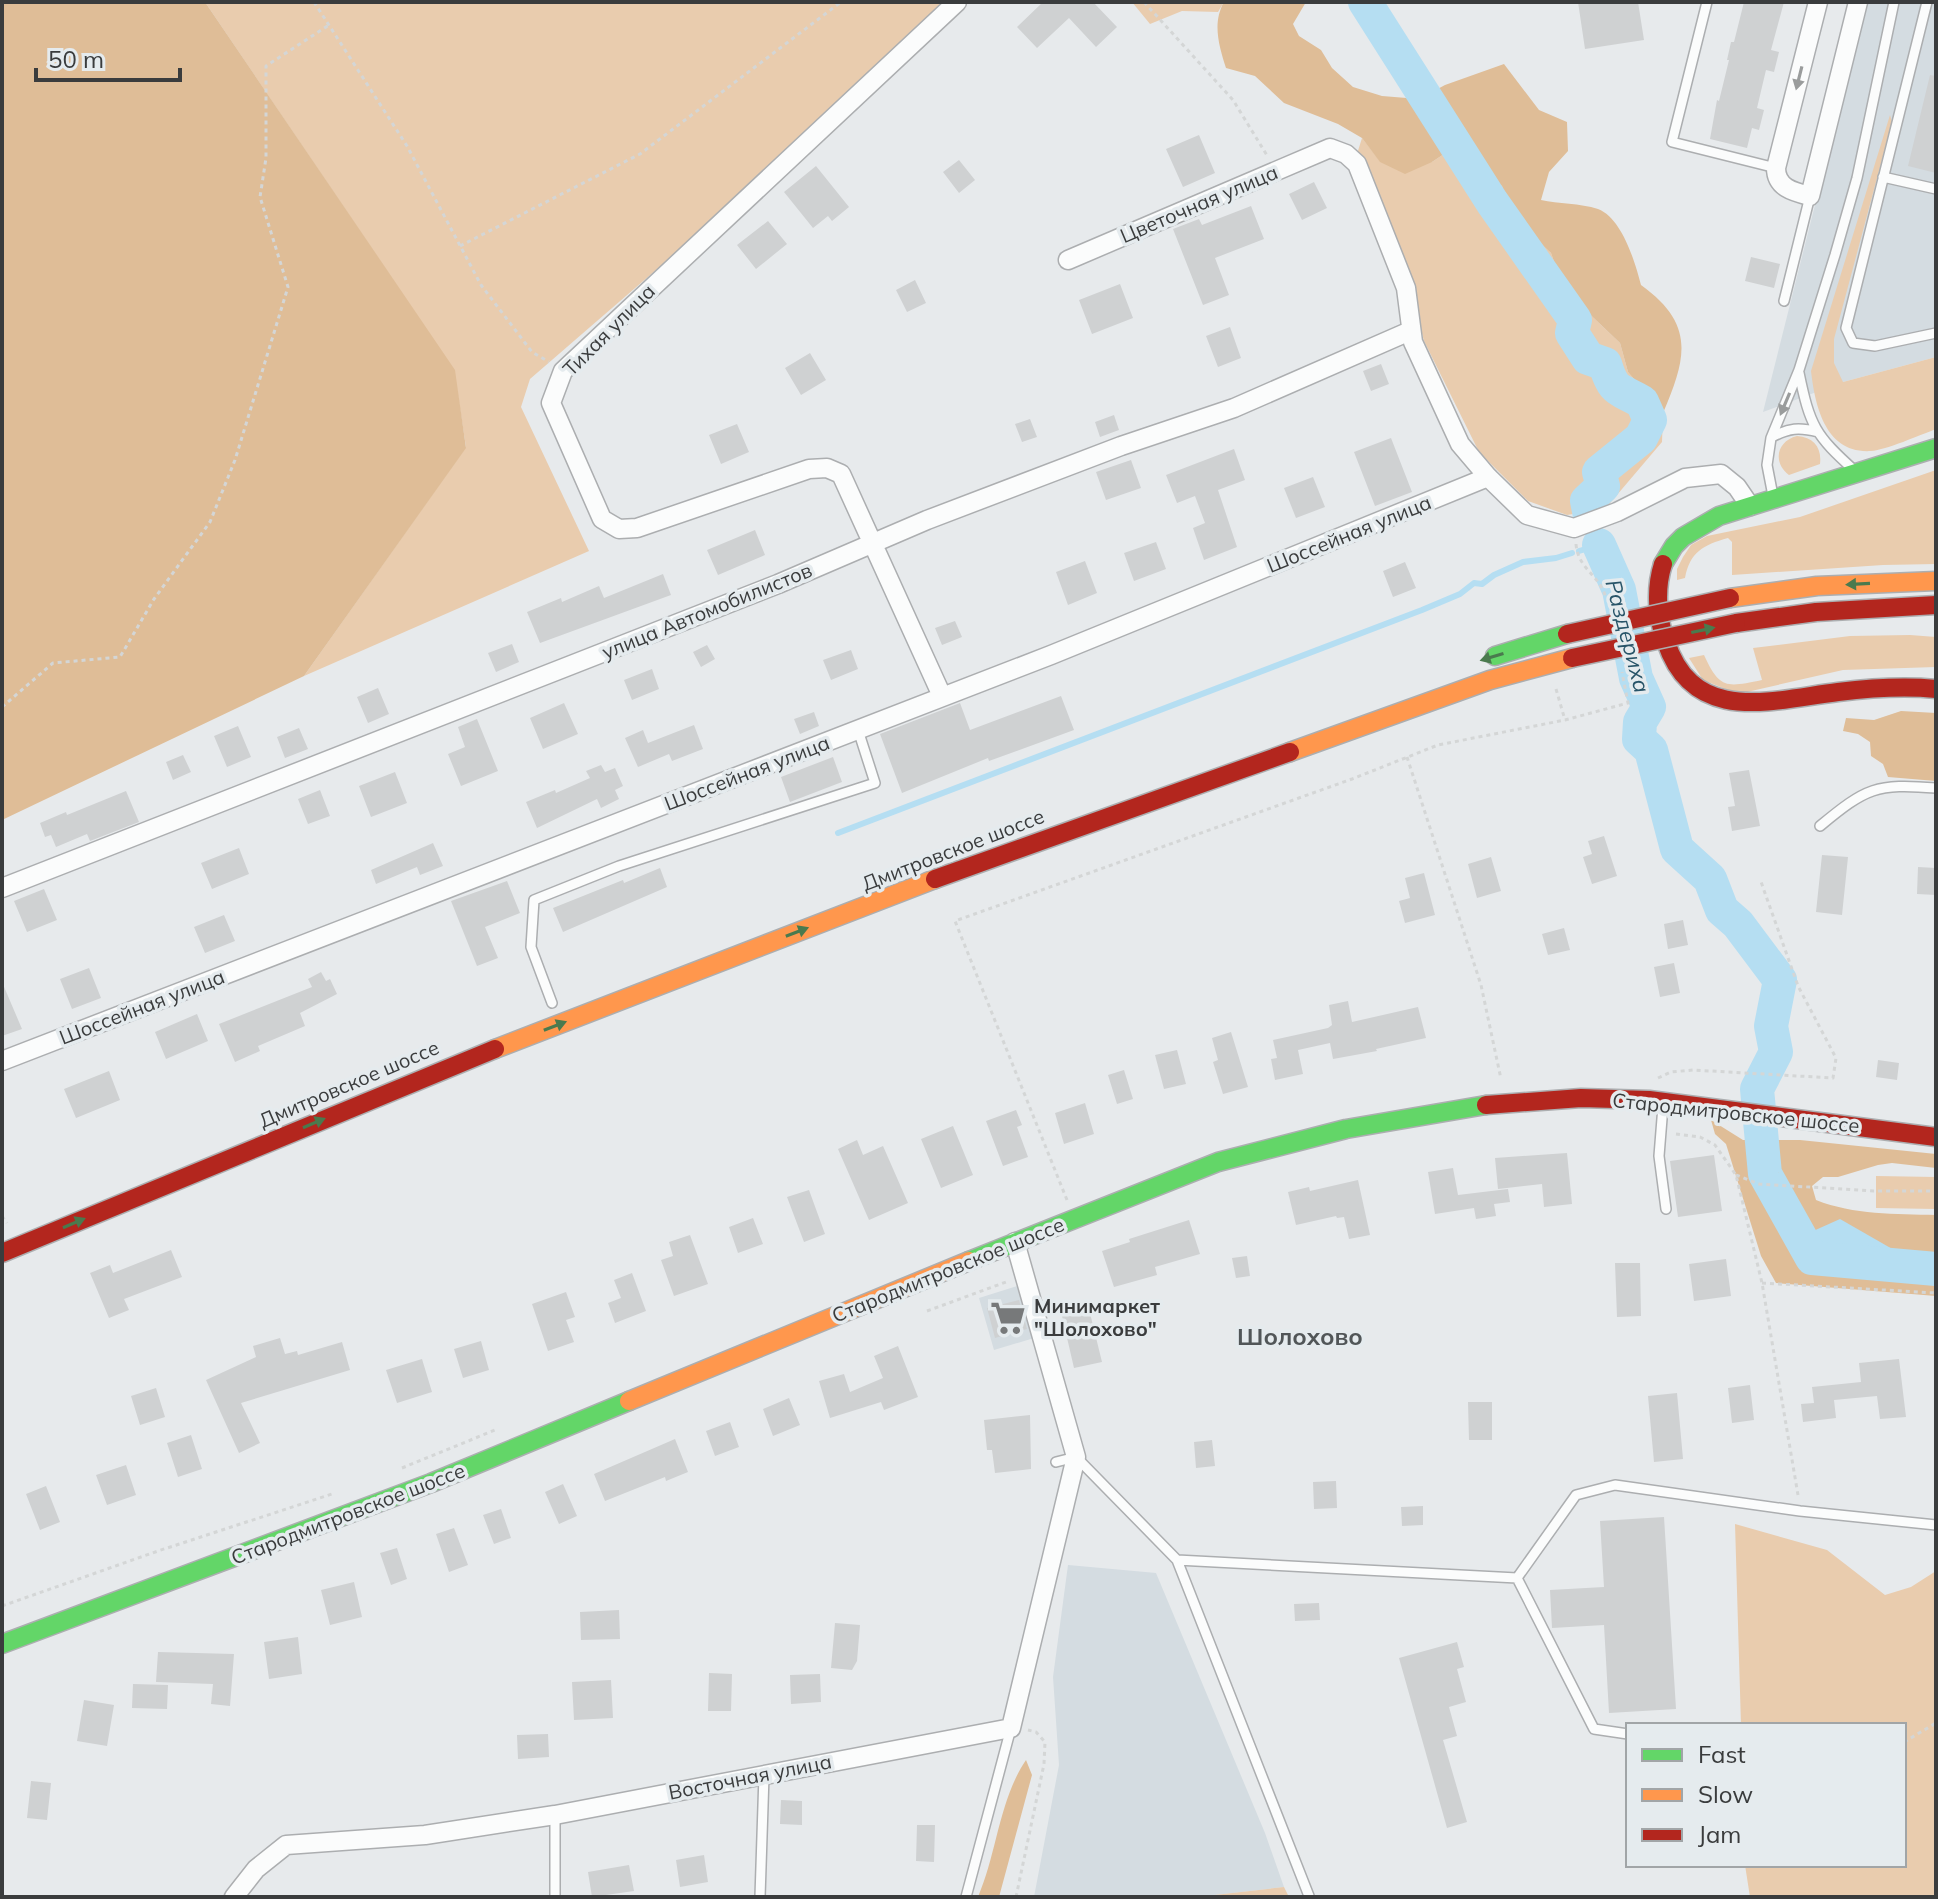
<svg xmlns="http://www.w3.org/2000/svg" width="1938" height="1899" font-family="Mulish,sans-serif">
<rect width="100%" height="100%" fill="#e7eaec"/>
<path fill="#d4dce1" d="M1866,2H1936V357L1843,382L1763,412Z
M1020,1285L1034,1338L994,1350L979,1298Z
M1068,1565L1156,1573L1265,1833L1284,1887L1197,1897H1034L1059,1765L1053,1677Z"/>
<path fill="#e9ccae" d="M205,2H946L686,244L530,379L521,407L589,551L304,676L466,447L454,370Z
M1132,2H1224L1218,12L1182,11L1150,24Z
M1890,115L1892,122L1834,339V363L1843,382L1936,357V429C1920,435 1886,450 1871,451C1825,454 1815,405 1811,371Z
M1362,138L1380,161L1432,162L1456,146L1476,168L1502,186L1510,215L1551,253L1560,279L1578,303L1620,343L1628,372L1663,413L1662,442L1605,509L1567,515L1528,501L1479,452L1424,341L1405,267L1357,154Z
M1797,436C1814,437 1822,448 1820,464L1789,475C1772,462 1777,441 1797,436Z
M1936,470V564L1883,565L1732,575V542L1728,538C1703,545 1690,552 1685,578L1677,580V569L1683,557L1691,545L1707,536L1800,517Z
M1910,635L1936,637V667L1843,670L1738,694L1703,680L1689,658L1704,655C1720,690 1727,687 1762,680L1753,648L1850,636Z
M1876,1176L1936,1177V1209L1876,1208Z
M1735,1524L1827,1550L1885,1595L1911,1587L1936,1571V1897H1750L1745,1865H1904V1725H1741Z
M1284,1887L1289,1897H1197Z"/>
<path fill="#dfbd97" d="M2,2H205L455,370L466,448L304,676L2,820Z
M1224,2H1306L1293,24L1299,36L1321,50L1332,68L1353,87L1382,96L1419,99L1445,85L1504,64L1539,110L1567,122L1568,151L1549,172L1541,200C1558,204 1580,203 1598,209C1622,218 1635,262 1641,285C1695,324 1687,357 1663,413L1628,372L1620,343L1578,303L1560,279L1551,253L1510,215L1502,186L1476,168L1456,146L1432,162L1405,174L1380,162L1362,138L1338,124L1284,103L1255,76L1226,68C1219,46 1212,23 1224,2Z
M1901,711L1936,713V781L1888,777L1883,764L1871,756L1870,742L1858,734L1843,731L1846,718L1874,720Z
M1711,1120L1743,1140H1800L1936,1154V1168L1892,1163L1878,1165L1838,1177H1823L1812,1186L1816,1200C1854,1215 1895,1214 1936,1215V1296L1776,1283L1761,1256L1726,1144L1715,1134Z
M1026,1760L1032,1775L999,1897H978C997,1853 999,1800 1026,1760Z"/>
<path fill="#b5def2" d="M1840,1219L1908,1258L1915,1276L1877,1280L1815,1267L1802,1246L1811,1232Z"/>
<g fill="none" stroke-linecap="round" stroke-linejoin="round">
<path stroke="#b5def2" stroke-width="6" d="M1579,551L1599,545
M838,833L1422,610L1460,594L1474,583L1482,584L1494,575L1523,562L1556,558L1572,553"/>
<path stroke="#b5def2" stroke-width="34" d="M1365,2L1492,202L1575,320L1572,333L1588,358L1605,364C1614,394 1619,388 1642,402L1650,420L1641,438L1599,472L1603,486L1587,501L1590,516
M1599,545L1619,590L1636,678L1649,707L1640,722L1639,739L1651,750L1677,849L1710,879L1722,910L1738,924L1780,980L1771,1026L1776,1052L1757,1089L1765,1174L1812,1258L1936,1269"/>
</g>
<path fill="#cfd1d2" d="M1043,2H1093L1117,27L1096,47L1069,18L1037,48L1017,27Z
M1578,2H1638L1644,40L1585,49Z
M1744,2H1784L1771,50L1779,52L1774,72L1766,70L1757,108L1764,110L1759,130L1752,128L1747,148L1710,139L1717,100L1719,101L1729,60H1727L1731,42H1734Z
M1930,75L1936,76V173L1908,166Z
M1199,135L1215,173L1183,187L1166,149Z
M959,160L975,180L959,193L943,172Z
M816,166L849,207L832,221L828,216L813,228L784,192Z
M1314,182L1327,208L1302,220L1289,194Z
M1251,206L1264,239L1215,258L1229,295L1203,305L1173,229L1199,219L1202,225Z
M768,221L787,244L756,269L737,245Z
M1751,257L1780,264L1774,288L1745,281Z
M915,280L926,303L907,312L896,290Z
M1120,284L1133,318L1092,334L1079,300Z
M1230,327L1241,358L1218,367L1206,336Z
M810,353L826,380L801,395L785,368Z
M1381,364L1389,384L1371,391L1363,371Z
M1114,415L1119,430L1100,437L1095,422Z
M1030,419L1037,437L1022,442L1015,424Z
M737,424L749,452L721,464L709,435Z
M1391,438L1412,492L1375,506L1354,452Z
M1234,449L1245,480L1218,490L1237,547L1204,560L1193,528L1205,523L1195,496L1177,503L1166,475Z
M1131,460L1141,488L1106,500L1096,472Z
M1313,477L1325,507L1296,518L1284,488Z
M755,530L765,555L718,575L707,550Z
M1156,542L1166,569L1134,581L1124,553Z
M1085,561L1097,593L1068,605L1056,572Z
M1405,562L1416,588L1393,597L1383,571Z
M663,574L671,595L540,643L527,612L561,598L562,602L599,586L604,598Z
M955,621L962,637L942,645L935,628Z
M512,644L519,662L496,672L488,653Z
M707,645L715,659L701,667L693,652Z
M851,650L858,669L831,680L823,660Z
M652,669L659,689L632,700L624,680Z
M378,688L389,714L368,723L357,697Z
M1061,696L1074,730L989,761L988,758L902,793L880,734L960,703L970,730Z
M564,703L578,734L543,749L530,718Z
M814,712L819,726L800,734L794,719Z
M477,719L498,771L461,786L448,754L465,747L458,727Z
M694,725L703,749L672,761L669,754L638,767L625,738L643,730L648,743Z
M238,726L251,757L227,767L214,736Z
M299,728L308,749L285,758L277,737Z
M183,755L191,772L173,780L166,762Z
M833,757L842,782L790,802L781,777Z
M601,765L605,772L615,768L623,786L615,790L619,799L601,808L597,799L537,828L526,802L555,790L556,793L590,778L586,771Z
M1749,770L1760,826L1732,831L1728,807L1735,806L1729,773Z
M395,772L407,803L371,817L359,786Z
M320,790L330,816L308,824L298,799Z
M126,791L139,822L90,841L87,834L56,847L51,835L45,837L40,823L66,812L67,815Z
M1604,836L1617,876L1592,884L1583,857L1592,854L1588,841Z
M433,843L443,866L420,875L417,867L376,884L371,870Z
M239,848L249,874L212,889L201,863Z
M1822,855L1848,857L1842,915L1816,912Z
M1491,857L1501,891L1477,898L1468,864Z
M1918,867L1936,868V895L1917,894Z
M660,868L667,887L563,932L553,908L623,880L624,883Z
M1424,873L1435,915L1405,923L1399,901L1410,898L1405,878Z
M507,881L520,913L485,927L498,958L477,966L451,901Z
M44,889L57,920L27,932L14,901Z
M224,915L235,941L205,953L194,927Z
M1683,920L1688,945L1668,949L1664,924Z
M1564,928L1570,950L1548,955L1542,934Z
M1674,963L1680,993L1660,997L1654,967Z
M89,968L101,998L72,1009L60,979Z
M321,972L326,981L330,979L337,994L300,1013L305,1026L258,1046L260,1051L235,1062L219,1024L312,987L308,979Z
M2,982L22,1029L2,1036Z
M1348,1001L1352,1022L1418,1007L1426,1038L1376,1049L1377,1051L1333,1059L1330,1043L1298,1050L1303,1074L1275,1080L1271,1059L1277,1058L1273,1040L1328,1028L1332,1025L1329,1005Z
M197,1014L208,1041L166,1059L155,1032Z
M1231,1032L1248,1087L1223,1094L1213,1062L1218,1060L1212,1038Z
M1177,1050L1186,1084L1164,1089L1155,1055Z
M1878,1060L1899,1063L1897,1080L1876,1077Z
M1124,1070L1133,1099L1117,1104L1108,1075Z
M109,1071L120,1100L76,1118L64,1089Z
M1085,1103L1094,1134L1064,1144L1055,1113Z
M1016,1110L1022,1125L1017,1127L1028,1157L1003,1166L986,1121Z
M953,1126L973,1175L941,1188L921,1139Z
M857,1140L863,1155L883,1146L908,1203L869,1220L838,1149Z
M1567,1153L1572,1204L1544,1207L1542,1184L1498,1189L1495,1158Z
M1714,1155L1722,1211L1678,1217L1670,1161Z
M1453,1168L1458,1195L1508,1189L1510,1202L1494,1204L1496,1216L1476,1219L1474,1208L1435,1214L1428,1172Z
M1358,1180L1370,1235L1349,1239L1344,1217L1337,1218L1336,1216L1296,1225L1288,1192L1309,1187L1310,1191Z
M809,1190L825,1234L804,1242L787,1197Z
M753,1218L763,1244L738,1253L729,1227Z
M1189,1220L1200,1254L1155,1267L1157,1275L1114,1287L1102,1251L1130,1242L1129,1239Z
M690,1235L708,1284L674,1296L661,1260L673,1256L669,1242Z
M171,1250L182,1277L124,1299L129,1310L109,1318L90,1273L110,1265L113,1273Z
M1247,1256L1250,1276L1236,1278L1232,1258Z
M1726,1259L1731,1296L1694,1301L1689,1264Z
M1615,1263H1640L1641,1316L1617,1317Z
M632,1273L646,1311L615,1323L608,1303L621,1298L614,1280Z
M566,1292L575,1317L566,1320L574,1342L548,1351L532,1304Z
M1019,1300L1027,1329L995,1338L987,1308Z
M1089,1309L1102,1362L1074,1368L1062,1316Z
M280,1338L285,1354L297,1351L298,1355L342,1342L350,1370L241,1403L260,1443L239,1453L206,1380L256,1357L253,1346Z
M481,1341L489,1370L463,1378L454,1349Z
M898,1346L918,1397L884,1410L881,1402L830,1418L819,1381L844,1374L850,1392L883,1378L874,1356Z
M422,1359L432,1392L397,1403L386,1370Z
M1899,1359L1906,1417L1880,1419L1877,1396L1834,1400L1836,1418L1803,1422L1801,1404L1814,1403L1812,1387L1861,1382L1859,1363Z
M1750,1385L1754,1420L1732,1423L1728,1388Z
M156,1388L165,1417L140,1425L131,1396Z
M1677,1393L1683,1459L1654,1462L1648,1396Z
M789,1398L800,1425L773,1436L763,1409Z
M1468,1402H1492V1440H1469Z
M1030,1415L1031,1469L995,1473L992,1450H987L984,1420Z
M730,1422L739,1447L715,1456L706,1431Z
M191,1435L202,1469L178,1477L167,1443Z
M675,1439L688,1472L666,1481L665,1477L605,1501L594,1474Z
M1212,1440L1215,1466L1196,1468L1194,1442Z
M126,1465L136,1495L107,1505L96,1475Z
M1336,1481L1337,1508L1314,1509L1313,1482Z
M563,1484L577,1516L559,1524L545,1492Z
M46,1486L60,1522L40,1530L26,1494Z
M1423,1506V1525L1402,1526L1401,1507Z
M501,1509L511,1538L494,1544L483,1515Z
M1664,1517L1676,1709L1609,1713L1604,1625L1552,1628L1550,1590L1604,1587L1600,1521Z
M454,1528L468,1565L449,1572L436,1534Z
M397,1548L407,1579L391,1585L380,1553Z
M354,1582L362,1617L330,1625L321,1590Z
M1319,1603L1320,1620L1295,1621L1294,1604Z
M619,1610L620,1639L581,1640L580,1612Z
M835,1623L860,1625L857,1661L852,1670L831,1668Z
M298,1637L302,1674L269,1679L264,1642Z
M1457,1642L1464,1667L1457,1669L1466,1702L1449,1707L1457,1736L1443,1740L1467,1822L1447,1828L1399,1658Z
M158,1652L234,1654L230,1706L211,1704L213,1684L156,1682Z
M709,1673L732,1674L731,1711H708Z
M820,1674L821,1702L791,1704L790,1675Z
M611,1680L613,1718L574,1720L572,1682Z
M133,1684L168,1685L167,1709L132,1708Z
M84,1700L114,1705L107,1746L77,1741Z
M548,1734L549,1757L518,1759L517,1735Z
M31,1781L51,1783L47,1820L27,1818Z
M781,1800L802,1801V1825L780,1824Z
M917,1825H935L934,1862L916,1861Z
M704,1855L708,1882L680,1887L676,1860Z
M629,1865L634,1891L592,1897L588,1872Z"/>
<g fill="none" stroke-linecap="round" stroke-linejoin="round">
<g stroke="#acaeb0" stroke-width="12">
<path id="lane" d="M1707,2L1672,142L1776,168
M1927,2L1846,328L1853,343L1875,346L1936,333
M1883,177L1936,189
M1784,301L1810,196
M1799,373C1810,426 1815,435 1855,471
M1772,437C1789,428 1799,427 1818,432
M1773,496L1767,465L1771,438L1799,370L1835,255L1857,178L1894,2
M1820,826C1866,788 1876,783 1936,788
M552,1003L531,947L534,900L619,866L875,783L858,730
M1663,1106L1659,1156L1666,1209
M1056,1462L1076,1457L1177,1560
M1517,1578L1576,1495L1615,1485L1800,1511L1936,1525
M1309,1896L1177,1560L1517,1578L1594,1729L1628,1734
M555,1897V1815
M760,1897L764,1775
M966,1897L1011,1728"/>
</g>
<g stroke="#acaeb0" stroke-width="21">
<path id="street" d="M1818,2L1776,168C1776,188 1794,192 1810,196L1858,2
M1068,260L1330,148L1346,154L1357,164L1406,288L1413,342L1460,444L1488,477L1527,515L1574,528L1617,512L1685,478L1721,474L1737,487L1750,506
M942,696L841,474L827,468L809,469L637,528L619,529L602,519L551,403L563,371L957,2
M2,888L778,584L927,520L1121,446L1234,408L1410,331
M2,1061L1051,655L1488,477
M234,1897L256,1869L286,1845L425,1835L555,1815L1011,1728L1076,1457L1015,1242"/>
</g>
<g stroke="#acaeb0" stroke-width="21">
<path id="fast" d="M1663,564L1674,546L1683,537L1719,516L1936,448
M1495,656L1567,634
M969,1261L1218,1162L1346,1129L1486,1105
M2,1644L431,1483L629,1401"/>
</g>
<g stroke="#acaeb0" stroke-width="21">
<path id="slow" d="M1730,598L1817,586L1936,581
M1290,752L1490,680L1572,658
M495,1049L935,879
M629,1401L969,1261"/>
</g>
<g stroke="#acaeb0" stroke-width="21">
<path id="jam" d="M1663,564C1655,589 1657,618 1666,642C1694,726 1773,700 1838,692C1871,688 1904,686 1936,689
M1736,623L1816,612L1936,605
M935,879L1290,752
M1486,1105L1581,1098L1649,1100L1936,1137
M2,1253L495,1049"/>
</g>
<path stroke="#d4d6d6" stroke-width="3" stroke-dasharray="4 4" stroke-linecap="butt" d="M314,2L407,146L481,285L532,352L549,362
M1144,2L1233,100L1268,157
M460,246L640,154L841,2
M1576,544C1578,570 1601,575 1606,599
M1556,689L1565,720
M2,707L53,663L120,657L154,599L210,522L235,460L288,287L260,197L266,158V66L329,25
M1407,757L1481,985L1501,1079
M1658,1078L1671,1072L1693,1070L1833,1078L1836,1058L1798,986L1760,879
M1676,1134L1700,1137L1715,1145L1736,1175L1762,1283L1798,1495
M1736,1175L1759,1184L1874,1191H1936
M1067,1200L955,921L1352,779L1438,745L1565,720L1628,703L1622,672
M2,1216L7,1223
M1762,1283L1936,1293
M927,1311L1006,1282
M402,1468L495,1430
M2,1606L158,1551L335,1493
M1904,1742L1936,1723
M1016,1897L1044,1764L1045,1742L1036,1732L1028,1730"/>
<use href="#lane" stroke="#fbfcfc" stroke-width="9"/>
<use href="#street" stroke="#fbfcfc" stroke-width="18"/>
<use href="#fast" stroke="#63d668" stroke-width="18"/>
<use href="#slow" stroke="#ff974d" stroke-width="18"/>
<use href="#jam" stroke="#b3261e" stroke-width="18"/>
<g stroke="#acaeb0" stroke-width="21" stroke-linecap="butt">
<path id="jam-bridge" d="M1567,634L1730,598
M1572,658L1736,623"/>
</g>
<use href="#jam-bridge" stroke="#b3261e" stroke-width="18"/>
</g>
<defs><path id="oneway-solid" d="M-6-.8H1V-3.2L6.5 0L1 3.2V.8H-6Z" transform="scale(2)"/></defs>
<g fill="#9a9c9c">
<use href="#oneway-solid" transform="translate(1799 78) rotate(104)"/>
<use href="#oneway-solid" transform="translate(1785 404) rotate(113)"/>
</g>
<g fill="#4a7a4e">
<use href="#oneway-solid" transform="translate(1858 584) rotate(177)"/>
<use href="#oneway-solid" transform="translate(1703 630) rotate(-12)"/>
<use href="#oneway-solid" transform="translate(1492 657) rotate(163)"/>
<use href="#oneway-solid" transform="translate(797 932) rotate(-21)"/>
<use href="#oneway-solid" transform="translate(555 1026) rotate(-21)"/>
<use href="#oneway-solid" transform="translate(314 1123) rotate(-23)"/>
<use href="#oneway-solid" transform="translate(74 1223) rotate(-23)"/>
</g>
<defs>
<g id="supermarket-bare" transform="scale(2.76)"><path d="M-6-5.5h2.5l.6 2H6L4.5 2H-2.5L-4.4-4H-6ZM-1.5 3.2a1.3 1.3 0 1 0 .1 0ZM3 3.2a1.3 1.3 0 1 0 .1 0Z" fill="#77797a" stroke="#e5ebee" stroke-width="2.5" paint-order="stroke"/></g>
</defs>
<g fill-rule="evenodd">
<use href="#supermarket-bare" x="1008" y="1318"/>
</g>
<g text-anchor="middle" stroke-width="7" stroke-linejoin="round" paint-order="stroke">
<g font-size="20" fill="#3a3c3d" stroke="#e5ebee">
<text transform="translate(1199 204) rotate(-23)" y="7">Цветочная улица</text>
<text transform="translate(609 330) rotate(-45)" y="7">Тихая улица</text>
<text transform="translate(1349 534) rotate(-22)" y="7">Шоссейная улица</text>
<text transform="translate(707 611) rotate(-22)" y="7">улица Автомобилистов</text>
<text transform="translate(747 773) rotate(-21)" y="7">Шоссейная улица</text>
<text transform="translate(953 850) rotate(-21)" y="7">Дмитровское шоссе</text>
<text transform="translate(142 1007) rotate(-21)" y="7">Шоссейная улица</text>
<text transform="translate(349 1084) rotate(-23)" y="7">Дмитровское шоссе</text>
<text transform="translate(1736 1113) rotate(6)" y="7">Стародмитровское шоссе</text>
<text transform="translate(948 1270) rotate(-22)" y="7">Стародмитровское шоссе</text>
<text transform="translate(348 1514) rotate(-21)" y="7">Стародмитровское шоссе</text>
<text transform="translate(750 1777) rotate(-11)" y="7">Восточная улица</text>
</g>
<g font-size="20" font-weight="bold" fill="#3a3c3d" stroke="#e5ebee" text-anchor="start">
<text x="1034" y="1313">Минимаркет<tspan x="1034" dy="23">"Шолохово"</tspan></text>
</g>
<g font-size="22" font-style="italic" fill="#285468" stroke="#e5ebee">
<text transform="translate(1628 636) rotate(75)" y="8">Раздериха</text>
</g>
<g font-size="24" font-weight="bold" fill="#515658" stroke="#e5ebee">
<text x="1300" y="1345">Шолохово</text>
</g>
</g>
<rect width="1938" height="1899" fill="none" stroke="#3a3c3d" stroke-width="8"/>
<rect x="1626" y="1723" width="280" height="144" fill="#e5ebee" stroke="#a1a5a7" stroke-width="2"/>
<rect x="1642" y="1749" width="40" height="12" fill="#63d668" stroke="#a1a5a7" stroke-width="2"/>
<text x="1698" y="1763" font-size="24" fill="#3a3c3d">Fast</text>
<rect x="1642" y="1789" width="40" height="12" fill="#ff974d" stroke="#a1a5a7" stroke-width="2"/>
<text x="1698" y="1803" font-size="24" fill="#3a3c3d">Slow</text>
<rect x="1642" y="1829" width="40" height="12" fill="#b3261e" stroke="#a1a5a7" stroke-width="2"/>
<text x="1698" y="1843" font-size="24" fill="#3a3c3d">Jam</text>
<path d="M36 68v12h144v-12" fill="none" stroke="#3a3c3d" stroke-width="4"/>
<text x="48" y="68" font-size="24" fill="#3a3c3d" stroke="#e5ebee" stroke-width="6" paint-order="stroke">50 m</text>
</svg>
